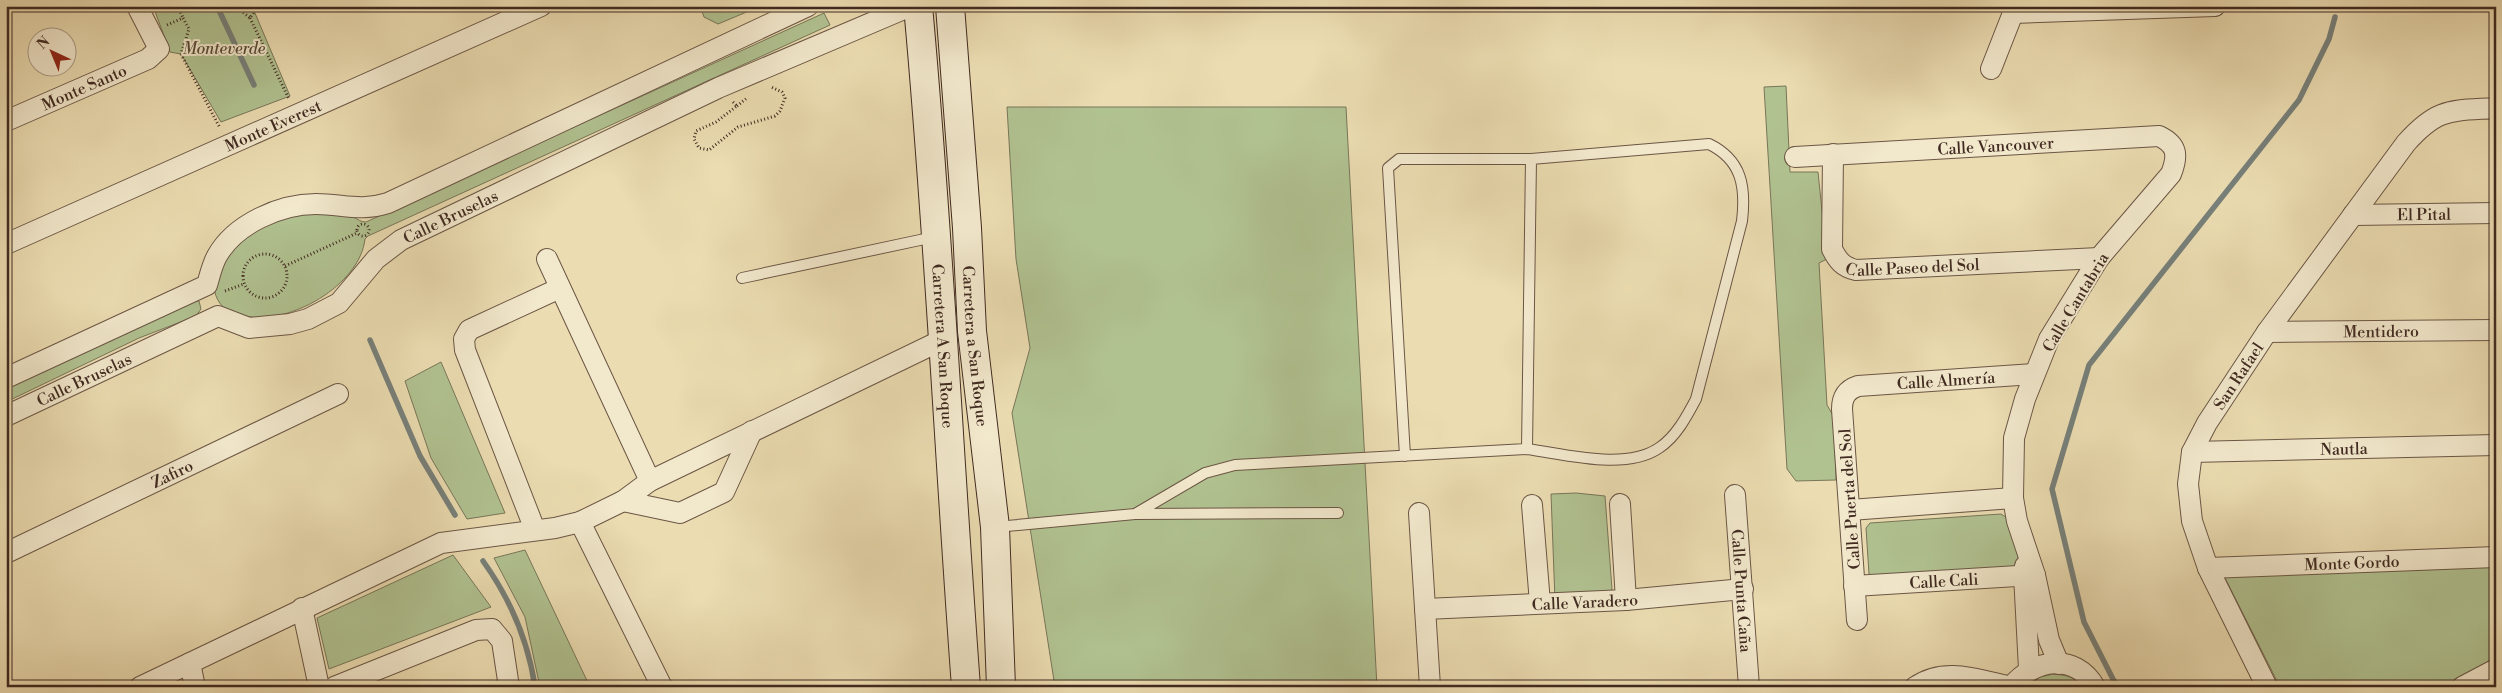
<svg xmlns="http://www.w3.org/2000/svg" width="2502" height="693" font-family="'Libre Bodoni',serif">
<rect width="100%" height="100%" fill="#ebdcb1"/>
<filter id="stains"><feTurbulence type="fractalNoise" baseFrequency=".004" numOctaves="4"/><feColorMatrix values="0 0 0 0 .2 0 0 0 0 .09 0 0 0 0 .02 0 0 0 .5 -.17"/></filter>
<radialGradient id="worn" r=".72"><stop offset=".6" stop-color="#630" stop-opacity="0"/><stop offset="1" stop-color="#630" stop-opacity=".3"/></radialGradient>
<path fill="#b1c291" stroke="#787659" d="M153,6H252L290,96L221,122L181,54L170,52Z
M700,6H761L718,24L704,17Z
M824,13L830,25L368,236L365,239C360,285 289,326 245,316C240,315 231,314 227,311C181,271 271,213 307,210C315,210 346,214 353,217C358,219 360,222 366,222Z
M1786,86L1790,172H1818L1827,259L1819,263L1827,405L1834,417L1836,480L1796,481L1787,469L1764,87Z
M1007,107H1346L1377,687H1055L1012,413L1030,348L1016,259Z
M191,301H199L201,309L196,316L139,338L6,402V386Z
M441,362L505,513L467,519L431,458L405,381Z
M1576,493L1605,496L1612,589L1606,598L1555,601L1551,494Z
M2001,514L2009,519L2020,565L2015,570L1876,579L1869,574L1866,528L1870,523Z
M525,550L590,687H540L525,617L494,558Z
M453,555L491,607L329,669L317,618Z
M2496,566V662L2447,687H2280L2224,576Z
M2053,674C2066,675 2075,677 2084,687H2027L2040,677Z"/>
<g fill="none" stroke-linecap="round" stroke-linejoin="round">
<path stroke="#77807a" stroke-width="5.5" d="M217,6L254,85
M370,340L420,456L455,515
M483,561C511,600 528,640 535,687
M2117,687L2084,622L2052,489L2089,365L2299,100L2329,39L2335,17"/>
<g stroke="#6b5645" stroke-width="12">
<path id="lane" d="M742,278L934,237
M1405,456L1388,168L1399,159H1531L1709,144C1742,160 1746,187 1742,221L1696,399C1687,416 1676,437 1659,448C1625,471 1565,454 1527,449
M1135,514L1205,473L1235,465L1527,449L1531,159
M996,527L1135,514L1338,513"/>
</g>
<g stroke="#6b5645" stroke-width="22">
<g id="street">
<path d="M2013,13L2215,6"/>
<path d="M1991,69L2013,13L2010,6"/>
<path id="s1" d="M6,121L148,59L159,49L137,6"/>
<path id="s2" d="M1833,154L1832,249C1838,261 1843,267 1856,270L2099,258"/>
<path id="s3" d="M1795,157L2159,136C2178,145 2178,156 2171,174L2099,258L2049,339L2025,399L2014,438L2013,498L2017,521L2035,575L2049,640L2059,664"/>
<path id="s4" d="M2353,215L2496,213"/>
<path id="s5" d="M6,244L541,6"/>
<path d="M547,259L650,481"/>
<path id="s6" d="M2267,332L2496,330"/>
<path d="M6,378L207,285C210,275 212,265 217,256C235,224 280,204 316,204C343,204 360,212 388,203L808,6"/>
<path id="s7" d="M6,416L218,316L249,328L290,324L308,319L339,303L376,259L401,240L718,88L911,6"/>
<path id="s8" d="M2192,452L2496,445"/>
<path id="s9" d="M1735,495L1749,687"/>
<path d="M623,501L680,513L724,492L752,431"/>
<path d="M1620,504L1626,600"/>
<path d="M1532,505L1540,603"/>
<path d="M1850,510L2013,498"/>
<path d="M1419,513L1430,687"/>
<path d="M580,522L662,687"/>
<path d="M535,530L465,350L464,339L469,330L560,288"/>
<path id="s10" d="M6,553L338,394"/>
<path d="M2025,566L2024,575L2029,669"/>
<path id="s11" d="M2208,568L2496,557"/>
<path id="s12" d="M1854,586L2035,575"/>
<path d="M302,608L319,687"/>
<path id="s13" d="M1425,609L1626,600L1743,589"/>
<path id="s14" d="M1857,620L1842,409C1842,398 1846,390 1858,386L2034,374"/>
<path d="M190,663L195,687"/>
<path d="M140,687L441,543L555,528L580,522L623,501L650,481L942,340"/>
<path d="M334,687L476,630L492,629L502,641L509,687"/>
<path d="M1915,687C1945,666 1978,680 2011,687"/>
<path d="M2011,687C2033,659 2075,652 2095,687"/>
<path id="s15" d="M2267,687L2208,568L2192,521L2188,484L2192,452L2207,423L2267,332L2406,143C2438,107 2451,111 2496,108"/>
<path d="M2462,687L2496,669"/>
</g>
</g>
<g stroke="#402a21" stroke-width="30">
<g id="secondary">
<path id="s16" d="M918,6C939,233 949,460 966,687"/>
<path id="s17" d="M950,6L967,228L972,331L995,527L1001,687"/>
</g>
</g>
<path stroke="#402a21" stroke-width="3" stroke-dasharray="1 2.5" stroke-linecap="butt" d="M178,6L183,18
M235,6L250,18L258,6
M250,18L289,99
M167,25L183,18L189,29L181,54
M181,54L220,128
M733,102L737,106L716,122L696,131L694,139L699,148L709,150L738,127L775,116L780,111L785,98L782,92L771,87
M737,106L747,98
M357 230a6 6 0 1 1 12 0a6 6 0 1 1-12 0Z
M243 276a22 22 0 1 1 44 0a22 22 0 1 1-44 0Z
M285,266L357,233
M225,291L244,284"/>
<use href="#lane" stroke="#f2e8cc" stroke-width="10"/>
<use href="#street" stroke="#f2e8cc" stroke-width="20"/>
<use href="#secondary" stroke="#f2e8cc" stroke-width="28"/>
</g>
<g text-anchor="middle" stroke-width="4" stroke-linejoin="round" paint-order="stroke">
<g font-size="16" font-style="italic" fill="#574837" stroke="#f2e8cc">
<text x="224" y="54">Monteverde</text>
</g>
<g font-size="16" fill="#402a21" stroke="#f2e8cc">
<text dy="6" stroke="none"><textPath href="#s1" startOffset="85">Monte Santo</textPath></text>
<text dy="6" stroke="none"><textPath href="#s5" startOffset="292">Monte Everest</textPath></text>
<text dy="6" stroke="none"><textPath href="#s3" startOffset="201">Calle Vancouver</textPath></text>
<text dy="6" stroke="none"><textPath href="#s4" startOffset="71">El Pital</textPath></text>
<text dy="6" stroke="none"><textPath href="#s7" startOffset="506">Calle Bruselas</textPath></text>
<text dy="6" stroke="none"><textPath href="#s2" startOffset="185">Calle Paseo del Sol</textPath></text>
<text transform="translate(2075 302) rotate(-59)" y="6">Calle Cantabria</text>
<text dy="6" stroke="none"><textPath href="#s6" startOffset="114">Mentidero</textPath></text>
<text dy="6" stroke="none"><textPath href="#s16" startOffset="341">Carretera A San Roque</textPath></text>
<text dy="6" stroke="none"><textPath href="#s17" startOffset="341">Carretera a San Roque</textPath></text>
<text dy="6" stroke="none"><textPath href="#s15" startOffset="341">San Rafael</textPath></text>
<text dy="6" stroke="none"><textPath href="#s7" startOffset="86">Calle Bruselas</textPath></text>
<text dy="6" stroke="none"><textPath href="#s14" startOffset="330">Calle Almería</textPath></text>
<text dy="6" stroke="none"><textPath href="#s8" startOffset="152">Nautla</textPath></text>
<text dy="6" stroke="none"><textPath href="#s10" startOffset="184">Zafiro</textPath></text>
<text transform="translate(1849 499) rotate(-94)" y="6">Calle Puerta del Sol</text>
<text dy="6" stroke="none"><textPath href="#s11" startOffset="144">Monte Gordo</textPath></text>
<text dy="6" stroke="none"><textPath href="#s12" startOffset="90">Calle Cali</textPath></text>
<text dy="6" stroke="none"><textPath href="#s9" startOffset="96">Calle Punta Caña</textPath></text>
<text dy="6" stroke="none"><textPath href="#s13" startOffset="160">Calle Varadero</textPath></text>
</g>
</g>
<rect width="2502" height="693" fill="none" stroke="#ebdcb1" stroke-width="25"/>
<rect x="8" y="8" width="2487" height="678" fill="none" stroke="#402a21" stroke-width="2.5"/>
<rect x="12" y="12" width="2477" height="668" fill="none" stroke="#402a21"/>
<g transform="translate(52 52) rotate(316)"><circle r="24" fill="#f2e8cc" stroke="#ab9c88"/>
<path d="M0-4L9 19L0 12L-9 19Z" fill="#8f2418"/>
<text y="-8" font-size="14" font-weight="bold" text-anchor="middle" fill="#402a21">N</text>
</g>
<rect width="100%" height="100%" filter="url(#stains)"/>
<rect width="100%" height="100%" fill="url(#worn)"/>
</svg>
